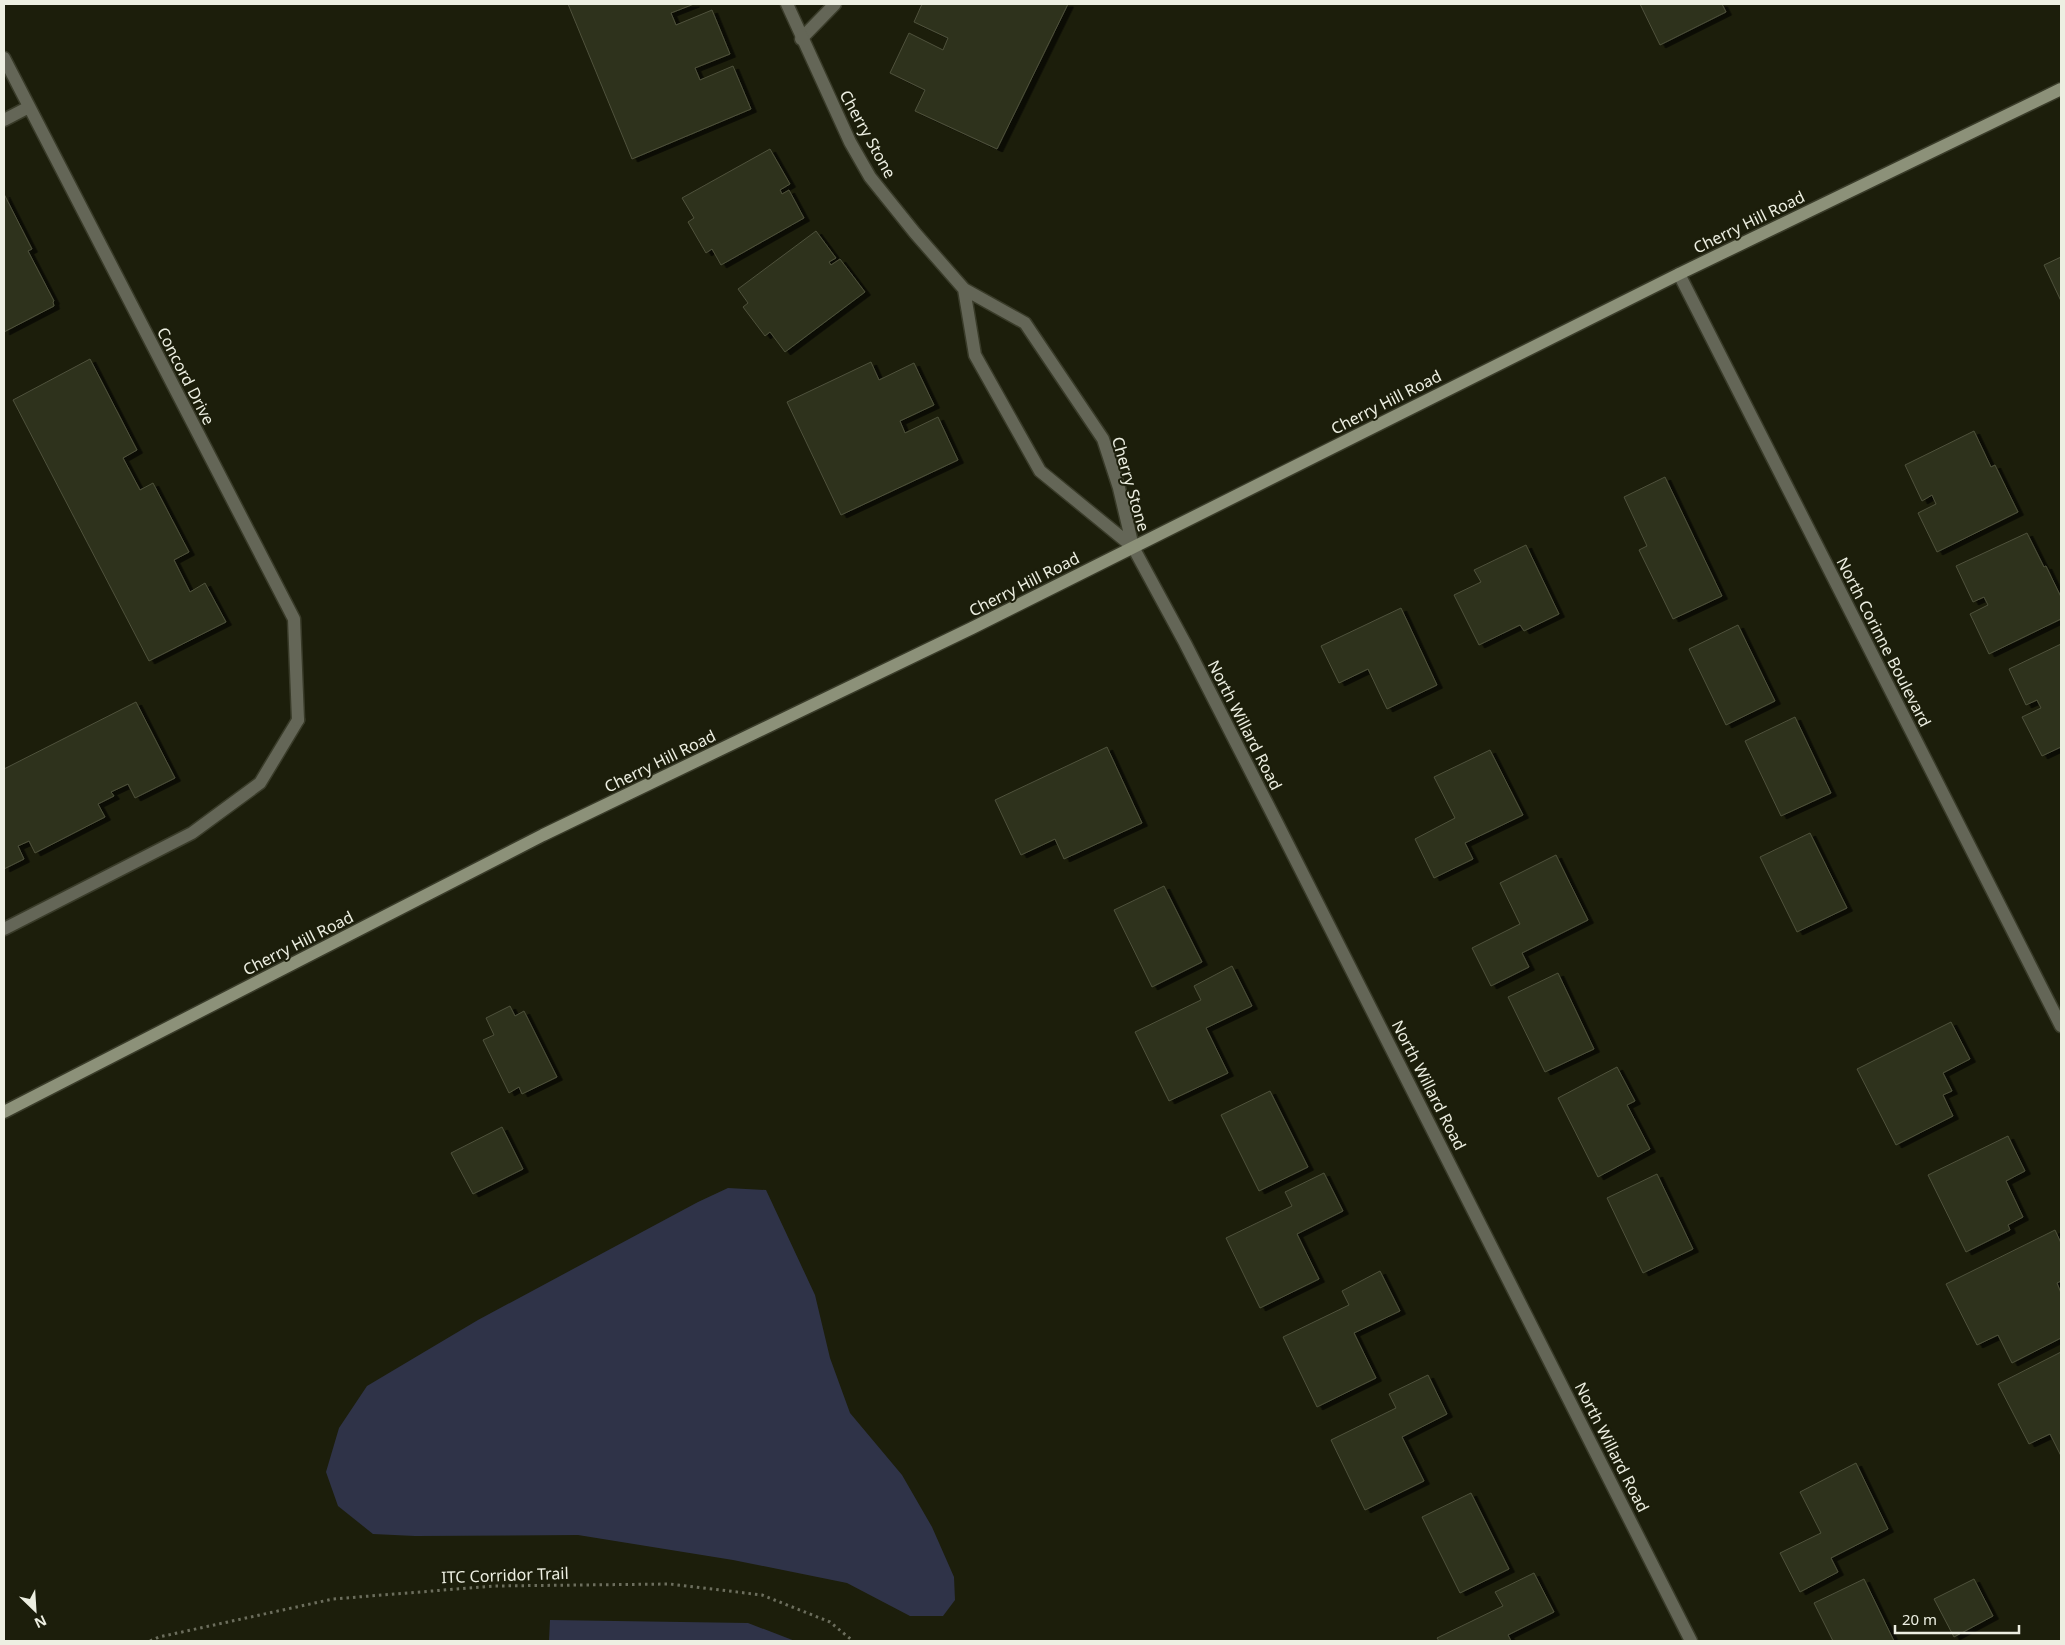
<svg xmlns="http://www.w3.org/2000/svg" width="2065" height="1645" font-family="'Noto Sans',sans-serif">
<defs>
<filter id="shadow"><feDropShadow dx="5.5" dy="3" stdDeviation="0" flood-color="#0009"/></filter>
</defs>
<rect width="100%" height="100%" fill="#1c1e0b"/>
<path fill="#2f3348" d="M728,1188L766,1190L815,1295L830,1358L850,1413L902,1475L932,1527L954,1577L955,1600L943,1616H910L847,1583L733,1560L578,1535L415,1536L373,1534L338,1506L326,1472L339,1428L367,1386L478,1320L698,1202Z
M550,1620L748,1623L795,1641H549Z"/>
<path fill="#2e311d" stroke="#4f523c" filter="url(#shadow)" d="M568,4H694L671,13L676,25L712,10L730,54L695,68L700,80L733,66L751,109L632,159Z
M922,4H1068L997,149L915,111L925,90L890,73L909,33L943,50L948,38L914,22Z
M1640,4H1722L1726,12L1660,45Z
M770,149L790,184L780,190L782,194L789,190L804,218L721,265L712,249L706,253L688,222L694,218L682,198Z
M4,194L32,249L28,251L54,301L53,302L54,306L4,332Z
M816,231L836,258L829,262L831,265L840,259L865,292L785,352L770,332L765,336L743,307L748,303L738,289Z
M2061,257V301L2044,265Z
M90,359L137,450L123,458L140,490L153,483L189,552L174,560L190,592L205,583L226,622L149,661L13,400Z
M871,362L879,380L914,363L934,405L900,421L905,433L938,417L958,460L841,515L787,402Z
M1974,431L1991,467L1995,465L2018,512L1937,552L1918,513L1936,504L1932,495L1922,501L1905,465Z
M1665,477L1722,596L1673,619L1639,550L1647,546L1624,497Z
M2027,533L2044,567L2046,566L2061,597V619L1989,654L1970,614L1988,605L1984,597L1973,602L1956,566Z
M1526,545L1559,614L1524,631L1520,625L1479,645L1454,595L1481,582L1474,570Z
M1401,608L1437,685L1387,709L1368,669L1339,683L1321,646Z
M1738,625L1775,701L1726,725L1689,649Z
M2061,644V747L2042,756L2022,717L2041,708L2037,700L2026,705L2009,669Z
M136,702L175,778L135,798L128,784L111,792L114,796L98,804L105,817L35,853L29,841L18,846L24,859L4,869V769Z
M1795,717L1831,793L1781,816L1745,741Z
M1107,747L1142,823L1064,859L1055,839L1021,855L995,800Z
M1490,750L1523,815L1465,843L1473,859L1434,878L1415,839L1455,818L1434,777Z
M1810,833L1847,908L1797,932L1760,857Z
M1556,855L1588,920L1522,953L1529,967L1491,986L1472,948L1520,924L1500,883Z
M1164,886L1202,962L1152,987L1114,910Z
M1232,966L1252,1006L1206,1028L1228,1073L1169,1101L1135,1032L1201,1000L1194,986Z
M1558,973L1594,1049L1545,1072L1508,997Z
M510,1006L515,1016L524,1011L557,1077L522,1094L519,1087L509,1093L483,1040L494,1035L486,1018Z
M1951,1022L1970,1059L1943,1073L1952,1091L1943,1095L1953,1116L1896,1145L1857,1069Z
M1617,1067L1635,1101L1627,1105L1650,1149L1598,1177L1558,1098Z
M1270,1091L1308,1167L1259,1191L1221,1115Z
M502,1127L523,1169L473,1194L451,1153Z
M2008,1136L2025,1171L2006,1181L2023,1217L2008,1225L2010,1230L1966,1252L1928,1175Z
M1324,1173L1343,1211L1297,1234L1319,1279L1260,1308L1226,1238L1292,1206L1285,1192Z
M1657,1174L1693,1249L1643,1273L1607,1198Z
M2055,1230L2061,1243V1281L2057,1283L2061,1293V1338L2012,1363L1998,1335L1977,1345L1946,1284Z
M1380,1271L1400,1311L1354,1333L1376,1378L1317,1407L1283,1337L1349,1305L1342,1291Z
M2061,1352V1456L2050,1434L2029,1444L1998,1384Z
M1428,1375L1447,1414L1402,1437L1424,1481L1365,1510L1331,1440L1396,1408L1389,1394Z
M1856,1463L1888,1529L1831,1558L1838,1572L1800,1592L1780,1553L1821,1533L1800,1492Z
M1471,1493L1509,1569L1460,1593L1422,1517Z
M1534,1573L1554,1612L1508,1635L1511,1641H1439L1437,1638L1503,1606L1495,1592Z
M1864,1579L1894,1641H1833L1814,1603Z
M1974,1579L1993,1616L1954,1637L1934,1599Z"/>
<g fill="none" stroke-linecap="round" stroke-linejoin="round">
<g stroke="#393b29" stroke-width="15">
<path id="service" d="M801,39L835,4
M4,929L192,833L260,783L298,720"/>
</g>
<g stroke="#393b29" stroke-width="15">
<path id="minor" d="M787,4L850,142L870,177L915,233L964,289L1025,323L1103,439L1119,488L1133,547L1185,643L1276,821L1691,1641
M4,58L294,619L298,720
M4,120L29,107
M1679,274L2061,1026
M964,289L975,355L1040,471L1133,547"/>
</g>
<g stroke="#393b29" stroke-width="15">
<path id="secondary" d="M4,1112L543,835L972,628L1679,274L2061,89"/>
</g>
<path stroke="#6c6e5d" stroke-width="3" stroke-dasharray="2.5 4" stroke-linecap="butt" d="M150,1641L159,1637L333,1599L494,1586L670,1584L762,1595L830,1622L853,1641"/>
<use href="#service" stroke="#646657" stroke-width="12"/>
<use href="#minor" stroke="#646657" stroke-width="12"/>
<use href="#secondary" stroke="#8c9179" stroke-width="12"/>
</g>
<g text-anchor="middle" stroke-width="4" stroke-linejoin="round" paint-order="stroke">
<g font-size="16" fill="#edefe2" stroke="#1c1e0b">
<text transform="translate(868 134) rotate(61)" y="6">Cherry Stone</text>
<text transform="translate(1749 222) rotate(-26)" y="6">Cherry Hill Road</text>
<text transform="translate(186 376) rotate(63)" y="6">Concord Drive</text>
<text transform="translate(1386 402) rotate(-27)" y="6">Cherry Hill Road</text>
<text transform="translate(1131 484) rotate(74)" y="6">Cherry Stone</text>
<text transform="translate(1024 584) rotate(-27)" y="6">Cherry Hill Road</text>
<text transform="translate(1884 642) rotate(63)" y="6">North Corinne Boulevard</text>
<text transform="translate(1245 725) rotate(63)" y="6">North Willard Road</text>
<text transform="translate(660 761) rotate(-26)" y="6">Cherry Hill Road</text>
<text transform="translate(298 943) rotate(-27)" y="6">Cherry Hill Road</text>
<text transform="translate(1429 1085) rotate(63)" y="6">North Willard Road</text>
<text transform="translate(1612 1447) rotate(63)" y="6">North Willard Road</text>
<text transform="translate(505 1575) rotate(-2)" y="6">ITC Corridor Trail</text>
</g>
</g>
<rect width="2065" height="1645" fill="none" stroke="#edefe2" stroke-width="10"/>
<g transform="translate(35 1610) rotate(155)" stroke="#1c1e0b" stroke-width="4" paint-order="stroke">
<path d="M0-4L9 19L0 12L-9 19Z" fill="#edefe2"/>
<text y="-8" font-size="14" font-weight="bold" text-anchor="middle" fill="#edefe2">N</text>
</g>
<path d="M1895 1625v8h124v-8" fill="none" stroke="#edefe2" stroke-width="2.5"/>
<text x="1902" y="1625" font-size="15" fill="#edefe2" stroke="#1c1e0b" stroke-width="4" paint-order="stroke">20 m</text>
</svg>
